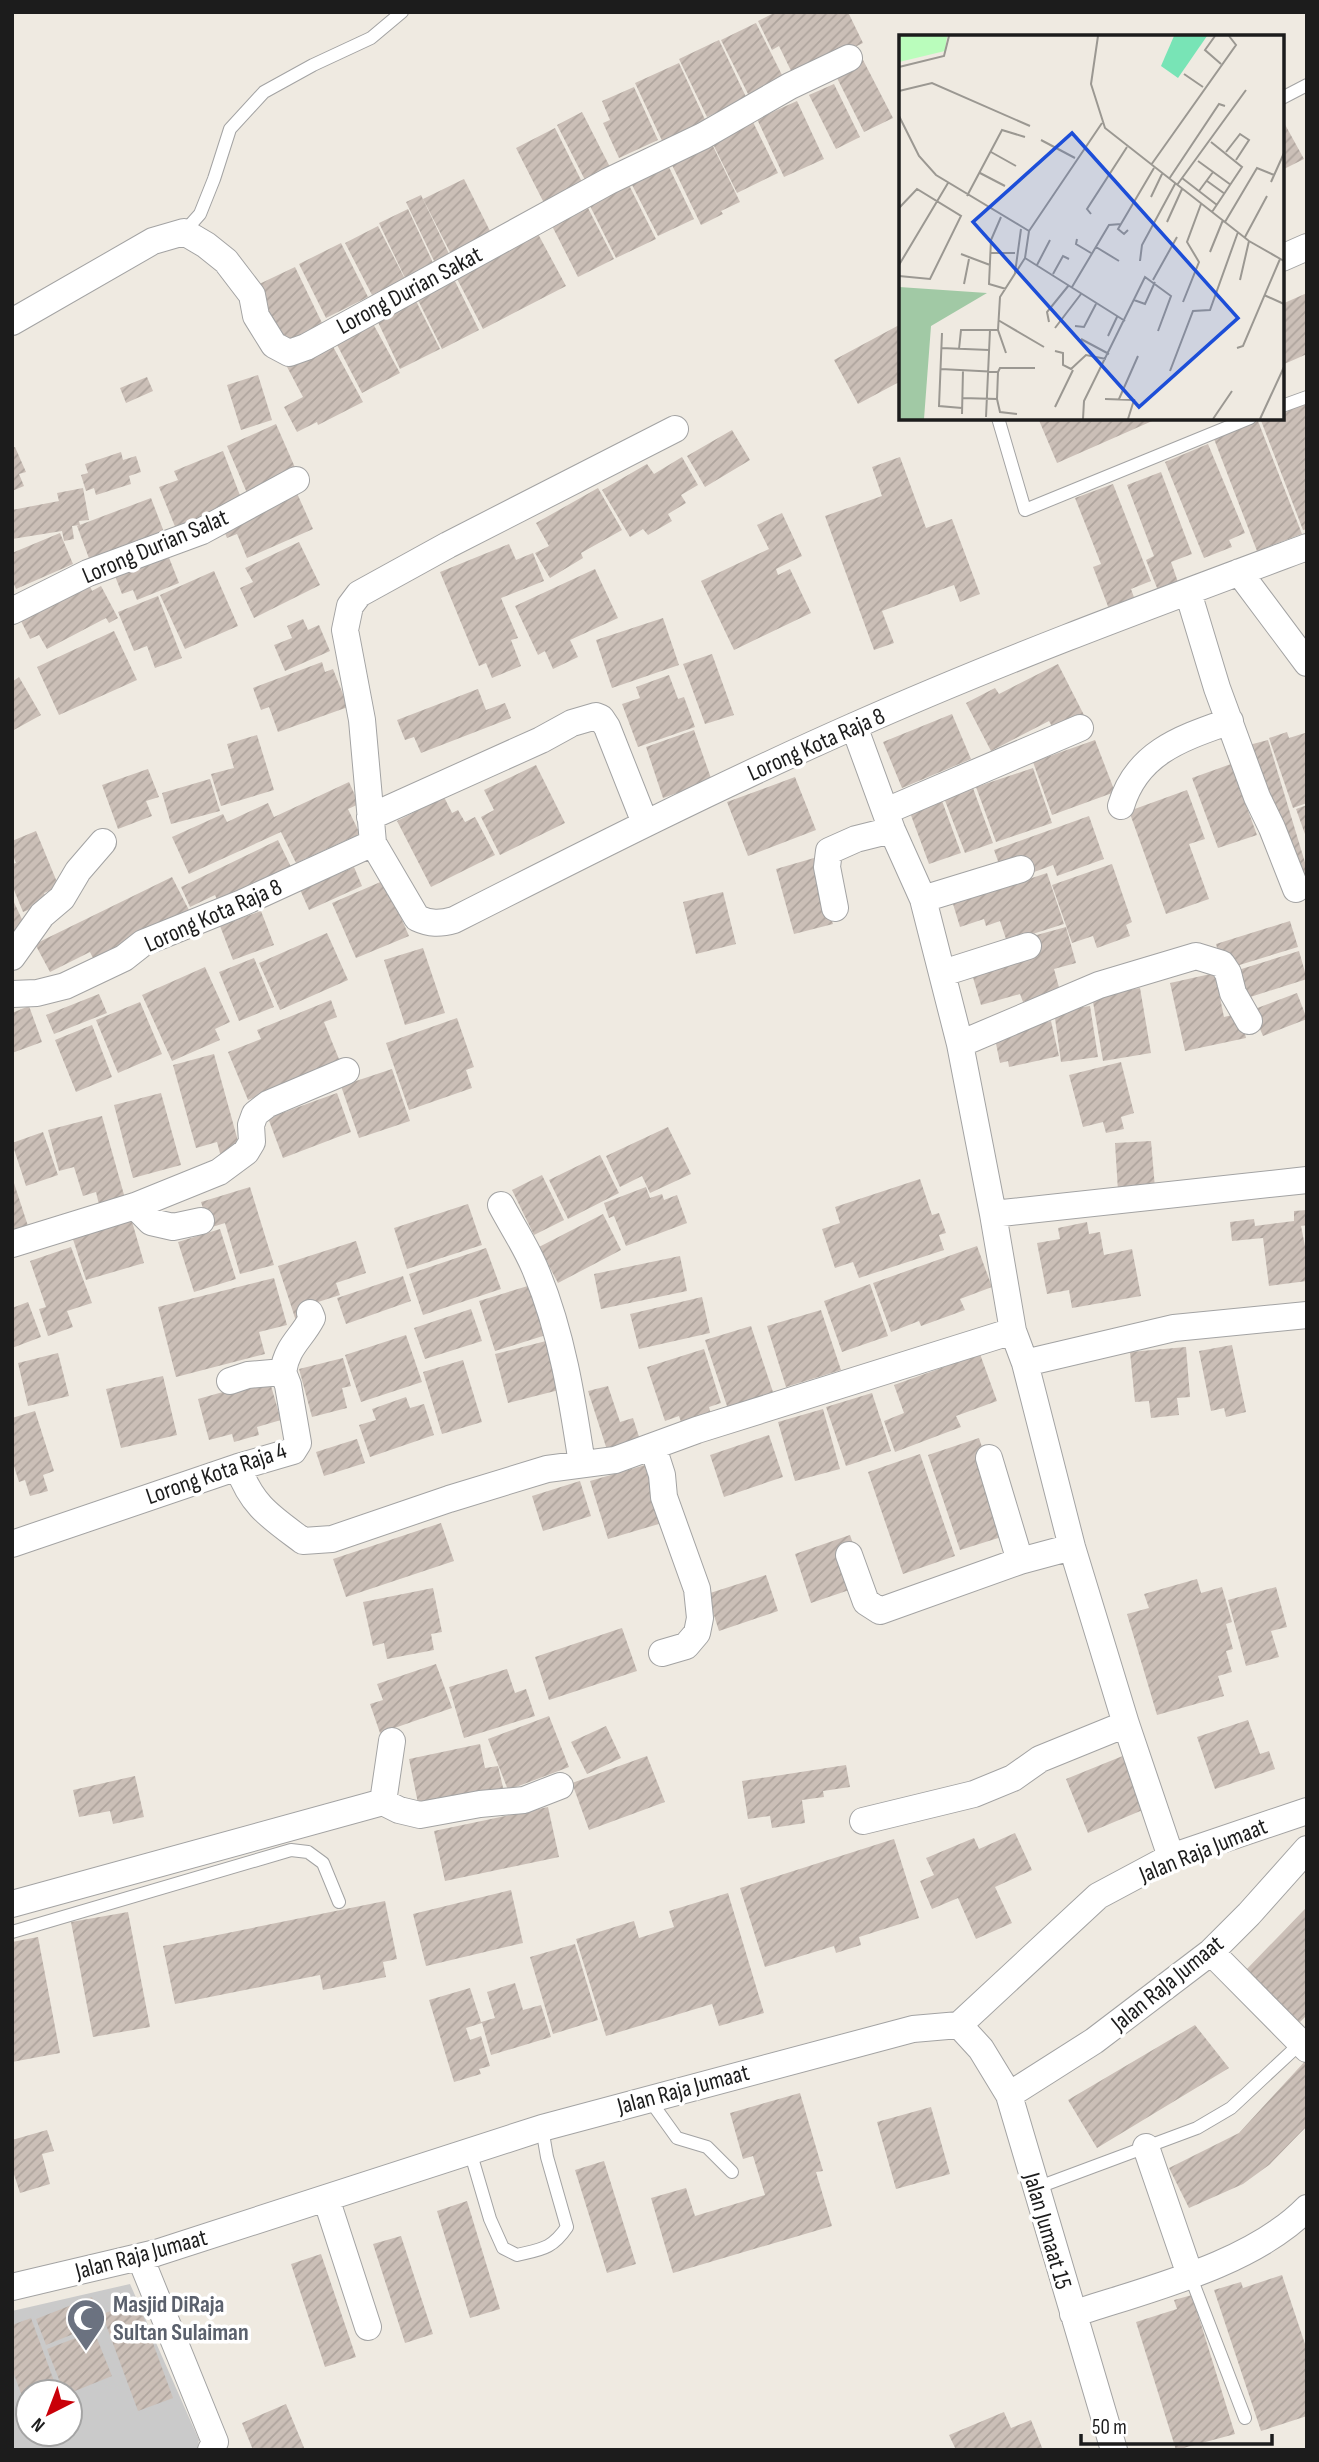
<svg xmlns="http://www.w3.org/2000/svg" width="1319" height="2462" font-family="'Sofia Sans Condensed',sans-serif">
<defs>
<pattern id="building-hatch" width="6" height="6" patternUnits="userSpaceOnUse" patternTransform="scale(1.75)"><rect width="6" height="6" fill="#cbbfb7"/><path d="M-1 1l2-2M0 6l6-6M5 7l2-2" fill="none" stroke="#aea49d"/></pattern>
</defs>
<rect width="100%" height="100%" fill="#efeae1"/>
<path fill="#cacaca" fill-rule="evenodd" d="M130,2284L199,2440L197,2450H12V2311ZM28,2392H70V2434H28Z"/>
<path fill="url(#building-hatch)" d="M776,12H848L863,43L794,77L779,46L772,50L758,21Z
M756,23L786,83L751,100L721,40Z
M719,40L747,99L707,117L679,59Z
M861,56L893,118L864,132L833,70Z
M679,63L708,126L664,145L635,83Z
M834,84L860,137L836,149L809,95Z
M634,87L658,140L619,158L603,123L610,120L602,101Z
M797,101L824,159L784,177L757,119Z
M582,112L610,167L585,180L557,125Z
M1282,119L1304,159L1282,170Z
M753,122L778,173L737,193L712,142Z
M555,128L584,186L545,205L516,148Z
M712,144L740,202L721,211L723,214L701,225L671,163Z
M667,163L694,219L658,236L630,181Z
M464,179L493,237L452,256L423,199Z
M628,183L656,239L616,258L588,202Z
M421,195L450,256L435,263L406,202Z
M586,204L614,259L578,277L550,222Z
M408,209L434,265L405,278L379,223Z
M378,226L405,279L372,295L345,243Z
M537,232L566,286L483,329L455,275Z
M341,243L368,297L326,318L299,264Z
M295,267L323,325L283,344L255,286Z
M454,279L479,330L442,349L417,298Z
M1307,293V354L1282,365V304Z
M415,299L440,349L400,369L376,318Z
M371,320L400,373L362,393L334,339Z
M901,324V381L858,404L834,360Z
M330,341L363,402L318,425L317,422L297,432L284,407L303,397L286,365Z
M258,375L272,420L241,430L227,385Z
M147,377L153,391L126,403L120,388Z
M1304,401L1307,408V529L1303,530L1260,418H1282V409Z
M1038,418H1159L1057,463Z
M1258,421L1302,534L1257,551L1214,439Z
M276,424L297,472L247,493L227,446Z
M732,430L750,460L705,487L687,456Z
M1208,444L1245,533L1229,540L1232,547L1204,558L1165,462Z
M15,447L26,472L19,474L24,486L12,491V448Z
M223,451L241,498L228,509L176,529L159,487L178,480L174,471Z
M121,452L123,460L136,456L141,472L129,476L131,484L96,495L94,488L86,491L81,475L88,473L85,464Z
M682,457L698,485L681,495L686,503L668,514L672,521L648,535L643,529L630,537L602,490L647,464L654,474Z
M900,457L926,528L952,519L980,594L960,602L954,585L882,611L894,643L874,650L825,516L882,496L872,467Z
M1161,472L1192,554L1171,562L1179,585L1159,593L1146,560L1154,556L1127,485Z
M1113,484L1151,581L1131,589L1135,600L1109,609L1093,567L1101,564L1075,498Z
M83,488L89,520L79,521L80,525L72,526L74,539L64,541L62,531L12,539V510L59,501L57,493Z
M598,488L622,530L581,553L583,558L550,578L535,553L549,546L536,523Z
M296,491L313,529L247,558L237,534L227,538L221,524Z
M151,498L164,532L90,561L77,526Z
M782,513L802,556L776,569L778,575L790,569L811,613L734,650L701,581L769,549L757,525Z
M60,533L73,564L16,589L12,580V553Z
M299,542L320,585L254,618L240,588L253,582L245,568Z
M509,544L516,560L533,553L544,581L501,598L518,638L511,640L521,666L492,678L486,663L479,666L440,572Z
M168,555L179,583L137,600L133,590L122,594L115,576Z
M595,569L618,618L570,640L578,657L553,669L545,651L538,655L515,606Z
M214,571L238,626L185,649L160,595Z
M89,584L92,591L101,586L118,618L109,623L106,618L47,649L39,635L30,639L20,619Z
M158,596L182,658L155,668L147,646L134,651L118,612Z
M663,618L679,665L612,688L596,640Z
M303,619L308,630L319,625L330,651L285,671L274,645L292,638L287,626Z
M114,631L137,680L59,715L37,667Z
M712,654L734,715L705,724L683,664Z
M322,662L325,672L333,669L348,707L278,732L269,707L261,710L253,688Z
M1058,664L1084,715L1054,730L1049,721L991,751L966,703L995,688L999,694Z
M669,675L678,699L684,697L695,727L638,747L622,704L640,698L636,687Z
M19,677L41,715L12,731V682Z
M478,689L486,710L505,703L511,718L421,753L414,737L405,740L397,720Z
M952,714L971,759L902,788L883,742Z
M694,730L712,781L663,798L646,747Z
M1287,732L1289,738L1305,733L1307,739V803L1293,808L1269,738Z
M257,735L274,790L221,806L211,774L234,768L227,744Z
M1095,740L1115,792L1052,815L1033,762Z
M1268,740L1307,869V883L1249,745Z
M1231,764L1257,835L1218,848L1192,778Z
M536,765L565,823L500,855L481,817L494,810L484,790Z
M1033,768L1052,823L996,842L976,787Z
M148,769L159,797L146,801L152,816L118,829L102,785Z
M795,777L816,830L748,856L727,802Z
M210,779L220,811L171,824L162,793Z
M349,782L359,804L348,809L360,834L296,863L281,832L189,874L172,837L223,814L227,822L268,803L274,817Z
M973,788L993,843L965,853L944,798Z
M1187,790L1205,839L1189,844L1209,899L1166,914L1129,811Z
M444,797L452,813L458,810L465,822L475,817L495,855L431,887L397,821Z
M941,798L961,853L929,864L909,810Z
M1307,805V837H1306L1296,809Z
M1089,816L1104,859L1057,876L1053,865L1026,875L1004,878L994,850Z
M36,831L59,887L44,893L48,902L23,912L12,885V864L16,863L12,854V841Z
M278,840L292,869L219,904L215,895L190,907L181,887Z
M814,858L833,924L794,934L776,869Z
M1112,864L1132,922L1126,925L1130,936L1097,948L1093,936L1072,943L1052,885Z
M354,867L362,886L309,910L298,885L314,878L317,883Z
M1047,873L1064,924L1007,942L1000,921L986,926L984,919L960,927L953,904Z
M172,877L191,914L95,962L90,952L50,972L35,944Z
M385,880L409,936L356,958L332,903Z
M723,892L736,944L696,954L683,902Z
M12,898L27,930L12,937Z
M261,911L274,945L233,960L220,926Z
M1290,921L1298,947L1233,967L1220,959L1216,944Z
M1066,927L1076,963L1054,969L1060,991L1023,1002L1020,994L981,1005L972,974L1038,956L1033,936Z
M327,933L348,980L280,1010L259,963Z
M423,948L445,1013L405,1025L384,960Z
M1299,951L1307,979L1244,999L1235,971Z
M254,958L274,1007L239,1021L219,972Z
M205,967L230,1022L215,1029L220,1040L172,1061L142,995Z
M1215,973L1224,1017L1241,1013L1246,1038L1185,1051L1170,983Z
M1140,988L1151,1053L1103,1061L1092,996Z
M1297,993L1307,1019L1263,1036L1252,1010Z
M99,994L107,1013L54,1034L46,1015Z
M331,1000L337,1017L324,1022L343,1069L281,1087L248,1100L228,1052L261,1039L257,1030Z
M140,1002L162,1054L118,1073L96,1020Z
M29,1006L42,1042L12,1053V1013Z
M1090,1006L1098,1057L1061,1062L1054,1011Z
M457,1018L474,1067L466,1070L472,1088L409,1110L386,1043Z
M1051,1021L1059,1056L1009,1067L1008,1061L1000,1063L994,1034Z
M92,1025L112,1077L76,1092L55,1040Z
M214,1054L241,1152L221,1157L217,1142L196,1148L173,1065Z
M1121,1062L1134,1113L1121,1117L1124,1129L1106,1133L1103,1122L1083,1127L1069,1075Z
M392,1069L410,1121L359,1138L341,1086Z
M161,1093L181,1165L133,1178L114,1105Z
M337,1093L351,1132L283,1158L268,1118Z
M102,1116L126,1202L100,1209L96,1192L83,1196L74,1167L59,1171L48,1130Z
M668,1127L691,1174L650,1193L642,1176L620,1187L606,1156Z
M43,1132L58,1175L26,1186L12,1143Z
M1151,1141L1155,1188L1118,1191L1115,1143Z
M600,1155L619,1193L568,1219L549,1180Z
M542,1175L564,1220L534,1235L512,1190Z
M920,1179L932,1215L939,1213L946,1233L939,1235L944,1250L859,1278L853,1262L835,1268L822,1229L840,1223L835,1207Z
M13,1180L28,1226L12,1231V1181Z
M250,1187L274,1265L240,1274L225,1223L209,1228L201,1202Z
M646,1187L650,1198L662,1194L664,1200L677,1195L687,1223L626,1246L614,1216L609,1218L604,1203Z
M468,1204L482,1245L407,1269L394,1228Z
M1307,1210V1225L1301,1226L1307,1256V1281L1269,1286L1263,1238L1232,1241L1230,1222L1254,1219L1255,1226L1294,1221V1211Z
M603,1214L621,1250L558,1283L539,1247Z
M131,1218L144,1263L86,1280L72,1236Z
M1087,1222L1089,1234L1100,1232L1104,1255L1132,1249L1141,1296L1072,1308L1069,1290L1047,1294L1037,1243L1060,1239L1058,1228Z
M220,1229L236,1279L194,1292L178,1242Z
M356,1241L366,1273L336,1283L340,1295L318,1302L322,1316L297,1324L278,1266Z
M977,1246L992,1287L960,1299L965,1310L921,1326L919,1321L891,1332L873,1283Z
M71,1247L92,1303L67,1311L73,1327L48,1336L39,1309L46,1307L30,1261Z
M486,1248L501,1289L423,1315L409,1274Z
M680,1256L687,1291L601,1309L594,1274Z
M403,1276L411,1301L346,1324L337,1298Z
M274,1278L287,1325L259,1332L265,1354L176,1377L158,1307Z
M870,1284L888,1336L842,1352L824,1301Z
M531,1285L546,1335L495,1351L479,1301Z
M702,1297L710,1333L639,1349L630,1314Z
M28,1302L41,1337L12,1348V1308Z
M471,1309L482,1341L425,1359L414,1328Z
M821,1310L841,1370L786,1387L767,1326Z
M751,1326L774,1395L728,1409L705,1340Z
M406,1335L422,1382L361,1402L345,1355Z
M550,1340L563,1389L508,1403L495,1354Z
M1232,1345L1246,1412L1226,1417L1224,1408L1211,1411L1199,1351Z
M1186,1347L1190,1397L1177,1398L1179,1415L1151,1418L1149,1401L1135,1402L1130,1352Z
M704,1349L721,1403L709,1407L712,1419L683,1428L679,1416L665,1421L647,1367Z
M58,1353L69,1396L28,1406L18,1363Z
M980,1354L997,1401L956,1416L961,1427L895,1452L884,1421L904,1413L894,1385Z
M343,1358L351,1386L342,1388L347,1408L312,1417L299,1369Z
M463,1360L482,1422L442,1434L423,1372Z
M163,1376L177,1435L121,1448L106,1389Z
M269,1379L281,1420L257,1427L259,1435L234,1442L232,1434L209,1440L198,1399Z
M608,1386L620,1422L633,1418L641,1443L608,1453L588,1391Z
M872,1393L891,1451L846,1466L826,1407Z
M406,1397L410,1408L424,1404L434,1435L370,1457L359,1425L376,1420L372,1409Z
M823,1409L840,1469L795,1481L778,1422Z
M35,1411L54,1471L43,1475L48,1491L30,1496L25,1480L19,1482L12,1460V1418Z
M769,1435L783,1477L724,1497L710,1455Z
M979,1438L1011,1534L960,1550L928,1455Z
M357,1439L365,1463L324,1476L316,1452Z
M920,1454L955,1556L903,1574L868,1472Z
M652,1463L669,1521L608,1539L590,1481Z
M580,1481L591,1516L543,1531L532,1496Z
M441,1523L454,1561L346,1597L333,1559Z
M850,1535L867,1584L811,1603L795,1554Z
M766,1575L778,1611L719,1631L707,1594Z
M1197,1579L1201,1593L1222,1587L1232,1622L1226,1624L1233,1649L1226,1651L1232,1672L1218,1676L1224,1696L1157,1715L1127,1614L1149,1608L1144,1594Z
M1276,1587L1287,1627L1271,1631L1279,1657L1246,1666L1228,1600Z
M433,1588L442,1632L431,1634L434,1650L387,1659L384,1643L373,1646L363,1602Z
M622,1628L637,1671L549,1700L535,1657Z
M436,1664L452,1708L380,1733L370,1704L383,1700L377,1684Z
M507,1669L515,1693L526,1689L535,1716L464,1738L449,1687Z
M549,1716L569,1767L508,1790L488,1739Z
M1248,1720L1260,1754L1269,1751L1275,1769L1215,1789L1197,1737Z
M606,1726L621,1758L587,1774L571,1742Z
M480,1744L485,1768L498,1766L505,1796L420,1813L409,1759Z
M1135,1751L1157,1804L1088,1833L1066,1779Z
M647,1756L665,1802L589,1830L572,1783Z
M846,1765L850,1787L823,1791L824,1797L802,1800L805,1823L772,1828L770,1816L748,1819L742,1781Z
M135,1776L144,1817L113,1824L110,1811L79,1817L73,1790Z
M548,1807L559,1857L445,1881L434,1831Z
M1015,1833L1032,1870L995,1887L1012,1923L976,1939L958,1898L932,1909L920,1881L934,1875L926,1858L974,1838L979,1849Z
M894,1839L919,1918L859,1937L861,1945L836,1953L834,1946L765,1967L740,1888Z
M511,1890L523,1943L426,1966L413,1914Z
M728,1893L764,2013L719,2026L712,2004L606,2036L576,1939L634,1921L639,1938L674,1927L669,1911Z
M385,1901L397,1959L383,1962L386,1977L323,1990L320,1975L175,2004L163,1946Z
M1307,1907V2015L1298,2024L1244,1972Z
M128,1912L150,2027L93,2037L71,1922Z
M38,1937L60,2053L12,2062V1942Z
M575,1944L598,2020L553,2034L530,1957Z
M515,1983L523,2010L541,2005L551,2037L491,2055L482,2023L466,2028L470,2040L481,2036L490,2066L479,2069L481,2074L454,2082L429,2000L470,1988L481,2022L495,2018L487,1992Z
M1195,2025L1229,2068L1097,2148L1068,2100Z
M1307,2059V2126L1269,2165L1243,2184L1189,2208L1169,2168L1239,2133Z
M800,2093L823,2171L816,2172L832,2226L673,2273L651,2198L686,2188L695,2216L765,2195L753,2156L743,2159L730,2113Z
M931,2107L950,2174L896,2189L877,2122Z
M47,2130L54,2151L42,2154L50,2184L20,2193L12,2168V2140Z
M604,2161L636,2264L607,2273L575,2170Z
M467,2201L500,2309L470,2318L437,2211Z
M401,2236L433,2334L405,2343L373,2244Z
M321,2254L356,2357L325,2367L291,2264Z
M1282,2275L1307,2350V2416L1261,2431L1214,2290L1241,2282L1243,2288Z
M1192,2295L1235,2434L1176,2450L1136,2322L1177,2309L1174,2300Z
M92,2297L103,2322L46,2345L36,2319Z
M138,2302L173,2398L138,2411L102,2314Z
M31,2318L58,2392H28V2412L12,2369V2325Z
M94,2331L112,2376L70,2393L64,2392L47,2349Z
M286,2404L305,2450H253L242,2423Z
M1004,2412L1011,2428L1031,2420L1043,2450H956L949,2435Z"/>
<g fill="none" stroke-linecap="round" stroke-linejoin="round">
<g stroke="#a3a3a3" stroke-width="14">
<path id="service" d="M1282,98L1307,85
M184,232L200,214L214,179L230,129L264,92L313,65L371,38L402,12
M1282,406L1307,397
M998,418L1025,510L1250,418
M12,1932L291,1850L308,1852L323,1863L339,1902
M649,2099L677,2138L707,2147L732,2172
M470,2151L490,2219L503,2248L517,2255C542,2249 552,2249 567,2227L547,2157L542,2128
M1036,2188L1197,2128L1231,2108L1304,2040
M1190,2275L1245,2418"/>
</g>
<g stroke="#a3a3a3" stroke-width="28">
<path id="minor" d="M1282,258L1307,247
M12,322L153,241L184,232L206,245L226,261L252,295L256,316L274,345L289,353L306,347L609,181L703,136L790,86L849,58
M675,429L448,545L359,594L350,606L345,630L362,720L373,843L417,918C430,924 440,924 454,920C586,853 718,786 854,726C1002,660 1154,604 1307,547
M1239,572L1307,663
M1188,592L1217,688L1257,797L1272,828L1296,889
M12,611L88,573L202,531L296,480
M854,726L892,830L923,899L960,1044L993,1214L1013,1331L1025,1363L1072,1547L1126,1724L1171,1857
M1121,806C1137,752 1182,738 1230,721
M886,811L1080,728
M370,817L541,740L572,723L596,716L601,718L607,727L645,823
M923,899L1021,869
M835,908L827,867L829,851L856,839L892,830
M12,957L42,915L62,898L78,871L103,842
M943,973L1028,946
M12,994L37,993L65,986L124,958L143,943L242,903L373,843
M960,1044L1099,985L1196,956L1222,964L1228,973L1233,993L1249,1021
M501,1205C512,1226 527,1248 536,1271C562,1333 572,1398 582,1464
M135,1206L151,1222L173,1227L201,1221
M993,1214L1307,1180
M12,1244L135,1206L219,1172L246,1152L252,1142L251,1125L255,1114L268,1104L346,1071
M1025,1363L1174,1328L1307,1315
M283,1372C287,1346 301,1339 312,1318L310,1313
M653,1447L662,1475L664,1497L697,1589L700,1618L697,1633L686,1646L662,1653
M989,1458L1020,1561
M238,1467C252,1506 271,1517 303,1541L332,1539L449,1499L547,1469L615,1460L697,1430L1013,1331
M12,1544L238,1467L293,1451L298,1443L288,1385L283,1372L248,1375L230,1381
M849,1555L866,1602L880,1611L1020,1561L1072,1547
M383,1802L399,1810L420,1815L480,1804L524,1800L560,1786
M863,1821L974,1794L1013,1778L1040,1759L1126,1724
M12,1904L383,1802L392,1741
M1211,1952L1307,2049
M959,2025L981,2049L1009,2095L1114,2450
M1009,2095L1094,2041L1211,1952L1249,1914L1307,1849
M1146,2147L1190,2275
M326,2198L368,2327
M140,2257L215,2442L211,2450
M12,2287L156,2253L542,2128L913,2029L959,2025L1098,1896L1171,1857L1307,1811
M1073,2314C1148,2289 1251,2265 1307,2208"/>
</g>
<use href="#service" stroke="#fff" stroke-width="12"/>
<use href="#minor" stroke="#fff" stroke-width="26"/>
</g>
<defs>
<g id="mosque-pin" transform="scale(2.0125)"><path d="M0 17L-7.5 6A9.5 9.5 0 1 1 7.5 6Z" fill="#6b7280" stroke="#fff"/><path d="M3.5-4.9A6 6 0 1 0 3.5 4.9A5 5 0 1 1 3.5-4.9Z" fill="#fff"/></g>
</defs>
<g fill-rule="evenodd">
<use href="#mosque-pin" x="86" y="2318"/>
</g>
<g text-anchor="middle" stroke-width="7" stroke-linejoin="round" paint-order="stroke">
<g font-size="24" fill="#1c1c1c" stroke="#fff">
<text transform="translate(409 290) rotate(-28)" y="8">Lorong Durian Sakat</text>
<text transform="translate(155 546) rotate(-23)" y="8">Lorong Durian Salat</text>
<text transform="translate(816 744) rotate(-24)" y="8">Lorong Kota Raja 8</text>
<text transform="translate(213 915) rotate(-24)" y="8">Lorong Kota Raja 8</text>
<text transform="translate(216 1473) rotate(-19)" y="8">Lorong Kota Raja 4</text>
<text transform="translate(1203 1850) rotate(-22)" y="8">Jalan Raja Jumaat</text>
<text transform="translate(1167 1983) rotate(-39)" y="8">Jalan RaJa Jumaat</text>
<text transform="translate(683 2089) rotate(-15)" y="8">Jalan Raja Jumaat</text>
<text transform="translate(1048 2231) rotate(74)" y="8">Jalan Jumaat 15</text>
<text transform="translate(141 2254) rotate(-15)" y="8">Jalan Raja Jumaat</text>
</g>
<g font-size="24" font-weight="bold" fill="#5b616d" stroke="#fff" text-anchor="start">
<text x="113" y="2312">Masjid DiRaja<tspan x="113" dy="28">Sultan Sulaiman</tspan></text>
</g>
</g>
<g transform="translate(899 35)">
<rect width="385" height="385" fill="#efeae1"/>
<path d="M0,252L88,258L32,291L25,384H0Z" fill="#a1c9a5"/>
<path d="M0,1H48L46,16L0,27Z" fill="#bafdbc"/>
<path d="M275,1H308L279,43L262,31Z" fill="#78e4b6"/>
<path fill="none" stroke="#9b9892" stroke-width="2" d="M199,1L192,49L206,93L350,206L385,226M316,1L306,15L322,29M0,32L45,21L50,1M285,39L304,52M0,56L33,48L131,91M0,81L20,121L37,140L130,196M142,105L176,123M312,107L343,132L313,177M92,117L117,131M327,117L341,99L350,105L337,125M299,126L332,150M252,130L337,10L330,1M81,138L106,151M283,143L318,170M270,144L320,69L326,71M308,146L326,159M372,147L385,118M278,150L347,55M300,156L314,137M68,161L103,95L126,102M252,162L263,139M0,173L18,154L62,181L31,244L0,241M192,179L188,174L228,112M102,182L92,205L90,249L107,254M268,187L283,154M326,187L358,133L375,140M229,195L225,199L219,194L255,133M346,202L368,161M178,204L177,209L192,218M197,212L220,226M311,217L324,185M91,218H116M62,219L91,230M126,223L226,286M241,226L243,210L276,149M0,230L49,148M138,230L151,205M116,238L122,194M154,239L164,221L170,224M254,245L278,202M341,245L350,206M65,249L70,224M173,252L210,190L222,189M365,260L385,269M235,265L246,269L256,247M284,267L300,227L288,207L302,169M99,285L145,312M150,287L148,277L170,250M176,291L185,292L197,269M156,293L182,259M43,298L40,371L63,373M209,301L218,282M182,304L210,319M42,313L90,315M338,313L344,311L381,224M60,314L62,295H99M156,316L164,318V330L172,334L187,320L207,324M107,318L99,295L101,262L126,223L130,196L203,88M42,334L99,337M271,336L294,276L311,275L339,197M99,337L101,333H136M63,363L98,364L101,377L118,379M98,364L99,337M206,364L235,365L229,384M220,364L239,321M156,372L174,335M63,379L64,335M87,382L91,295M184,384L185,366L246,242L272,261L259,296M314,384L333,356M361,384L385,332"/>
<path fill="#1d4ed8" fill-opacity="0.15" stroke="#1d4ed8" stroke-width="3.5" d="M173,98L339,283L240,372L74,187Z"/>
<rect width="385" height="385" fill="none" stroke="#1c1c1c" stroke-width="3.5"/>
</g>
<rect width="1319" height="2462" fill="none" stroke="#1c1c1c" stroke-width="28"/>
<g transform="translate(49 2413) rotate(222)"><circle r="33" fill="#ffffff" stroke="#a4a4a4" stroke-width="2"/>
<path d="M0-5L12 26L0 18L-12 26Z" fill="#c90009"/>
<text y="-10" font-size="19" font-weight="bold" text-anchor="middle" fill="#1c1c1c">N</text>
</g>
<path d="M1081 2434v10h191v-10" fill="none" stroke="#1c1c1c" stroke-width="3.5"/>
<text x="1092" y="2434" font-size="21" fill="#1c1c1c" stroke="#ffffff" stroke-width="5" paint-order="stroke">50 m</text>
</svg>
